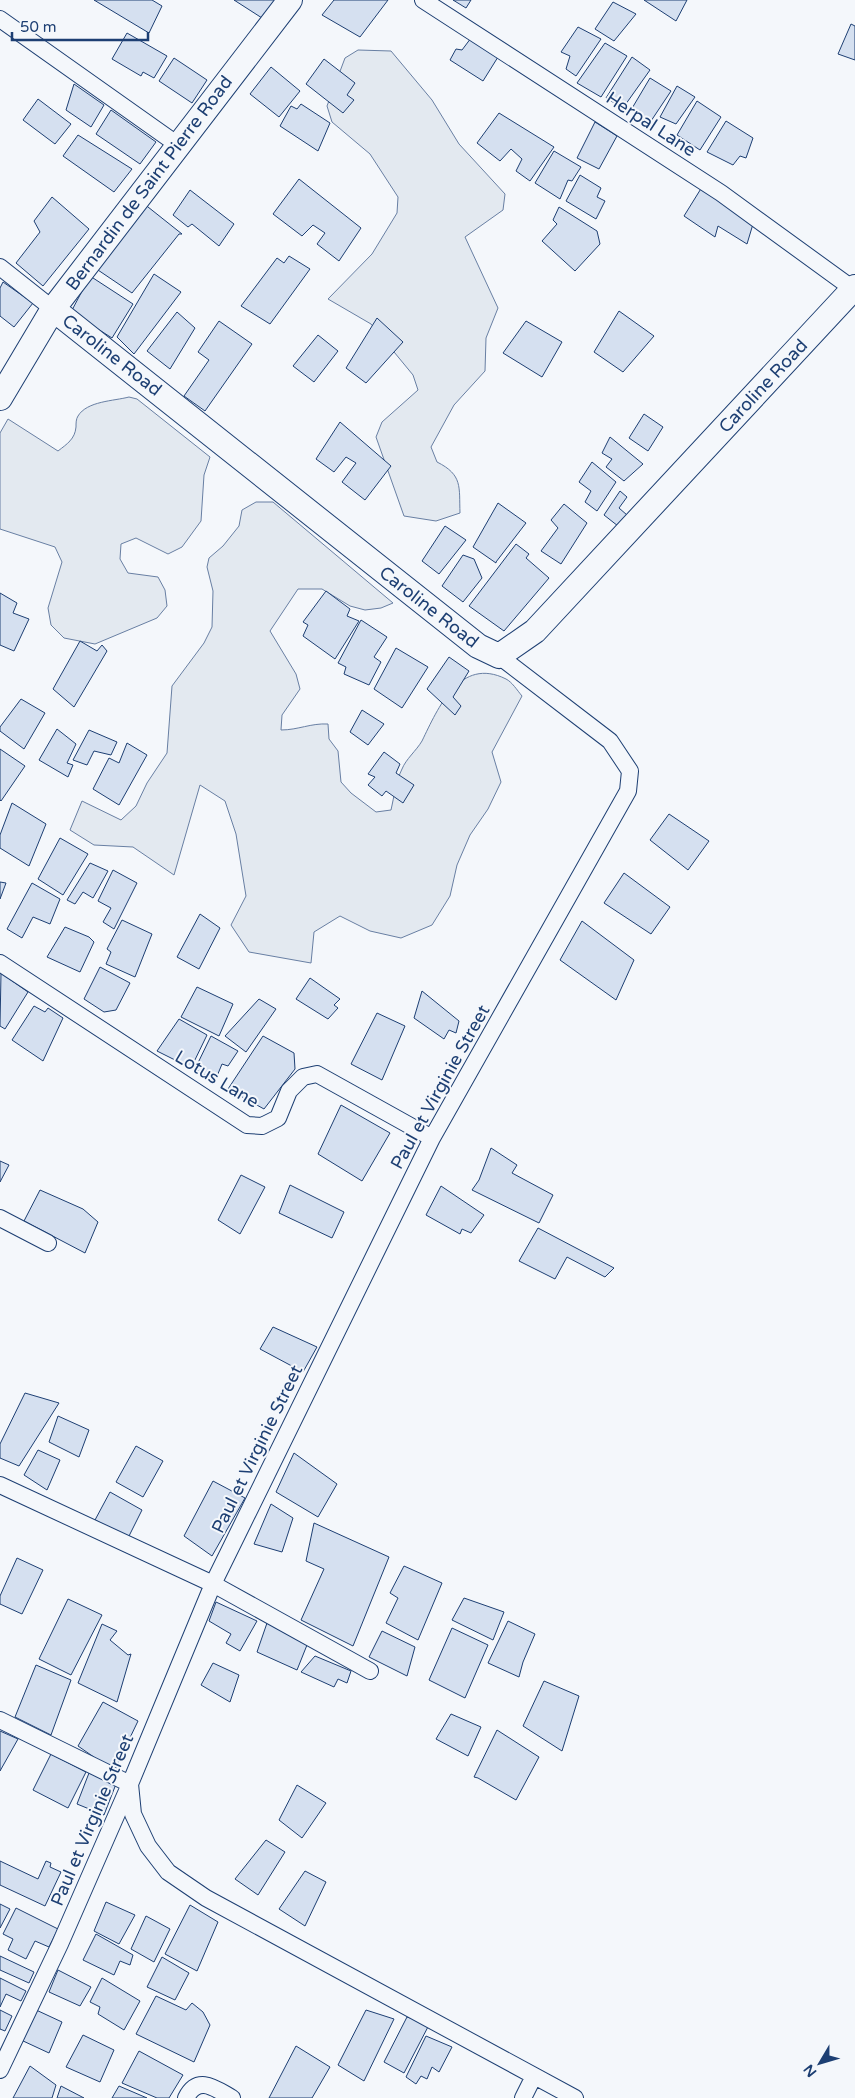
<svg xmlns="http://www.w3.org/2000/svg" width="855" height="2098" font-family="'Varela Round',sans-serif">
<rect width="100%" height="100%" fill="#f4f7fb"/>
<path fill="#e3e9f0" stroke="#687fa3" d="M358,50L391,51L432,100L459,144L505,194L503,210L465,237L498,308L486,338L485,371L454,405L431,447L437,462C463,475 459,487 460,513L436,521L404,516L376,437L382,422L418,390L413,375L371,324L328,299L372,254L397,213L398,197L370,154L332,122L327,106L345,58Z
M129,397L137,399L210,457L204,475L201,521L182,547L168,554L136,538L121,544L120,559L128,573L158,577L165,590L167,606L157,618L95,644L64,638L51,625L48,608L62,562L55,547L0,529V433L8,419L58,451C67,444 75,439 76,427C76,423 76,419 78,416C87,401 114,401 129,397Z
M256,502H273L393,603L381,608L365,610L350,606L322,589H298L270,631L296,674L300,689L282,715L281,730C298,730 311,723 328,724L329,739L338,751L341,782L351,793L376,812L391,810C394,797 396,781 402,769C406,759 416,751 422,741C438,708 460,656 506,679C512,682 517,690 522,696L492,752L501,782L488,809L470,835L457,865L450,896L432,925L401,938L370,931L340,916L314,932L311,963L249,952L231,925L246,896L236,834L225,801L200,785L174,875L133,847L94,845L70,830L82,801L121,820L136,806L147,783L167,753L172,686L204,643L212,627L213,591L207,567L209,558L223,546L239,526L242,510Z"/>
<path fill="#d5e0f0" stroke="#1d3f73" d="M94,0H152L162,6L149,33Z
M234,0H277L262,18Z
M334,0H388L360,37L322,15Z
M453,0H471L466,8Z
M644,0H687L676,21Z
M613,2L636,14L614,41L595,29Z
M851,24L855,26V60L838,54Z
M578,27L601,39L576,76L566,69L570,56L561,52Z
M127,33L167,56L154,78L143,72L141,76L112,59Z
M471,38L498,57L483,81L450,60L456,49L462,50Z
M605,43L627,56L601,97L577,83Z
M632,57L650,70L623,108L606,98Z
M174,58L207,80L192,103L159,81Z
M324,59L355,83L347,95L354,100L343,113L306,84Z
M271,67L300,91L279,117L250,94Z
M650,78L671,91L651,121L631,110Z
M74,84L104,105L91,127L66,110Z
M677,86L695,97L676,124L660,117Z
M38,99L71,124L55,144L23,120Z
M697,101L721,117L700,150L677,135Z
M301,104L330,123L318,151L280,126L291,106L297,109Z
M111,110L156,142L140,164L96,134Z
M499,113L554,147L530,181L516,171L522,159L511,149L500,161L477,143Z
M726,121L753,138L746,158L740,156L733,165L707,152Z
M595,122L617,136L599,169L577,158Z
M78,135L132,169L114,192L63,156Z
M554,151L581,167L572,181L568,180L560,199L535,183Z
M580,175L601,188L597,197L605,201L596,219L566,201Z
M299,179L361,228L339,261L317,244L325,233L313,225L302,236L273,214Z
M702,187L753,224L747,244L718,226L715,237L684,216Z
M190,190L234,224L219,246L192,224L188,227L173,215Z
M52,197L89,229L43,286L16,263L40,232L34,221Z
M143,203L182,234H179L132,293L95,268Z
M559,207L597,231L600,244L575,271L542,241L557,224L553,220Z
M289,256L310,269L270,324L241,306L277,258L284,263Z
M154,274L181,292L134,354L117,337Z
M90,276L133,304L112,338L71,312Z
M3,282L33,303L14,327L0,316V288Z
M619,311L654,336L623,372L594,352Z
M177,312L195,328L170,369L147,351Z
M377,318L403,342L366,383L346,368Z
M219,321L252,344L205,411L184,396L209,360L198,352Z
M526,321L562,342L542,377L503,353Z
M318,335L338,351L314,382L293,366Z
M644,414L663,427L648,451L629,438Z
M340,422L391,466L365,500L342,482L356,463L346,457L334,472L316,459Z
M610,437L643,464L624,481L606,467L612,459L602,453Z
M592,462L616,482L597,511L585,502L591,491L579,482Z
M620,491L627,497L619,508L627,515L618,526L604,515Z
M498,503L526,523L496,562V563L473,547Z
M564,504L587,523L561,564L541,551L558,528L551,520Z
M445,526L466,540L439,574L422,561Z
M516,544L529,554L526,558L549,578L504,631L469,606Z
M463,555L474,559L482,578L463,602L442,586Z
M326,591L350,609L347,616L359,621L335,659L303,636L308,625L303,622Z
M0,593L17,603L13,613L29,619L14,651L0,645Z
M361,620L387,637L374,657L381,662L369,685L344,674L346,667L338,663Z
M80,641L97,651L102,645L107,651L74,707L53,689Z
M396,648L428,667L402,708L374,689Z
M449,657L469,671L453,697L461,706L455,715L427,689Z
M21,699L45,713L24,749L0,731V727Z
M362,710L384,724L368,745L350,732Z
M57,729L76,744L67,763L73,765L68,777L39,760Z
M89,730L117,742L111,755L94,751L87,765L73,760Z
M127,743L147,755L119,805L93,789L109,758L119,763Z
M0,749L25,766L1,801L0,800Z
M384,752L400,764L396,773L414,785L403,803L386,791L382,796L368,785L375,777L368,774Z
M12,803L46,824L29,866L0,848V835Z
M669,814L709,841L688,870L650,840Z
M60,838L88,854L63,895L38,879Z
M90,863L108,871L93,898L83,892L75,904L67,900Z
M113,870L137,883L114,929L103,922L111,908L98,901Z
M624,873L670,907L651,934L604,903Z
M0,882L6,883L0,899Z
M32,883L60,899L50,924L33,917L22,938L7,929Z
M200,914L220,928L199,969L177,957Z
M122,920L152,934L135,977L106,964L111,952L107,949Z
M582,921L634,960L616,1000L560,960Z
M65,927L89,937L94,942L80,972L47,957Z
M100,967L130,983L116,1010L104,1012L84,999Z
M1,973L28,992L5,1029L0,1026Z
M310,978L340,999L334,1005L338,1008L328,1019L296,999Z
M197,987L233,1004L219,1036L181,1017Z
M422,991L459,1021L456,1033L449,1030L444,1039L414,1018Z
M259,999L276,1009L246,1052L225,1036Z
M34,1006L45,1012L48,1008L63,1018L43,1061L12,1040Z
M377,1013L405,1026L382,1080L351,1064Z
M179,1019L207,1035L191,1068L157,1051Z
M211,1036L238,1051L228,1066L222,1064L215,1081L195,1069Z
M263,1036L294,1053L295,1069L264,1109L228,1089Z
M341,1105L390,1133L362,1181L318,1154Z
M491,1148L517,1165L512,1173L553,1195L539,1223L472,1190L479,1180Z
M0,1161L9,1165L0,1182Z
M241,1175L265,1187L240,1234L218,1220Z
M290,1185L344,1212L332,1238L279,1213Z
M441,1186L484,1215L471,1233L462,1229L460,1234L426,1215Z
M40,1190L83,1209L98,1222L85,1253L24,1221Z
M538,1228L614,1268L605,1277L567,1257L555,1279L519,1261Z
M273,1327L317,1347L303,1372L260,1349Z
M25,1393L59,1403L19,1466L0,1458V1444Z
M58,1416L89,1430L79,1457L49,1442Z
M136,1446L163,1461L143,1497L116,1482Z
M38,1450L60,1460L47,1490L24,1475Z
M294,1453L337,1484L318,1517L276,1492Z
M213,1481L245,1498L212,1556L184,1536Z
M110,1492L142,1510L128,1538L95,1520Z
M271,1504L293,1518L282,1552L254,1544Z
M314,1523L389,1557L353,1646L301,1620L324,1569L306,1561Z
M17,1558L43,1570L22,1614L0,1604V1596Z
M404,1566L442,1583L418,1640L386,1623L398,1598L390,1593Z
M464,1598L504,1612L493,1640L452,1620Z
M68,1599L102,1615L71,1675L39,1659Z
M216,1602L257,1621L240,1651L226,1643L231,1634L209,1621Z
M508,1621L535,1634L523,1662L519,1677L488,1663Z
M267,1623L307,1645L297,1670L257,1652Z
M102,1624L117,1631L110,1640L128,1655L131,1654L117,1702L78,1683Z
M452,1628L488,1645L465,1698L429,1680Z
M382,1631L415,1647L407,1676L369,1657Z
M315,1656L351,1671L347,1683L338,1679L334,1687L301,1672Z
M213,1663L239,1675L230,1702L201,1685Z
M36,1665L71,1680L51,1735L15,1717Z
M544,1681L579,1696L562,1751L523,1726Z
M103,1702L138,1721L114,1771L78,1746Z
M451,1714L481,1727L468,1756L436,1739Z
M497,1730L539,1757L516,1800L478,1778L474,1777Z
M0,1731L18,1739L0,1771Z
M51,1754L86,1772L68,1808L33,1790Z
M89,1773L116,1784L104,1815L77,1804Z
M297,1785L326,1803L302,1838L279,1820Z
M266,1840L285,1852L258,1895L235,1879Z
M0,1861L38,1879L46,1861L51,1863L50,1867L61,1872L45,1906L0,1885Z
M305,1871L326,1882L305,1926L279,1909Z
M106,1902L135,1915L119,1944L94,1931Z
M0,1904L10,1909L0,1928Z
M190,1905L218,1922L197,1971L165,1954Z
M16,1908L58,1929L49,1947L35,1941L26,1959L8,1950L13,1939L3,1934Z
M146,1916L170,1929L154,1962L131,1949Z
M96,1934L133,1955L130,1965L120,1961L114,1975L83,1960Z
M0,1956L34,1972L29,1983L0,1970Z
M162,1957L189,1973L175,2000L147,1987Z
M58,1970L91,1987L80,2006L49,1992Z
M0,1978L26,1991L21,2001L6,1994L0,2007Z
M102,1978L140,2001L124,2030L98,2014L100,2007L90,2002Z
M156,1996L186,2010L192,2003L203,2012L210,2025L194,2062L136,2034Z
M34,2009L62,2022L49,2053L21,2040Z
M0,2010L12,2016L5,2031L0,2029Z
M366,2010L394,2019L364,2081L338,2065Z
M407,2017L430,2023L404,2073L384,2062Z
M83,2035L114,2050L100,2082L66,2067Z
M426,2036L452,2047L439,2072L432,2067L427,2079L421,2076L416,2084L406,2077Z
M296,2046L330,2067L312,2098H269Z
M139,2051L183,2075L169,2098H157L122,2083Z
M30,2066L56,2085L52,2098H13Z
M61,2086L84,2098H57Z
M119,2086L147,2098H112Z"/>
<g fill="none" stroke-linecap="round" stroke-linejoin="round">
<g stroke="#1d3f73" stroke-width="18">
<path id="minor" d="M423,0L721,193L853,289
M0,19L178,145
M0,267L53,309
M0,963L247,1125L262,1126L278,1118L289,1091L303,1077L317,1074L432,1138
M0,1218L48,1243
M0,1485L213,1584L432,1138L628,791L630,771L610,741L499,656
M0,1720L130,1784L133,1814L148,1846L168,1872L206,1898L575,2098
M0,2070L60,1944L130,1784L213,1584L370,1671
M186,2098C198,2074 216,2089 232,2098
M523,2098L534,2076"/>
</g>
<g stroke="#1d3f73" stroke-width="26">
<path id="secondary" d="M53,309L478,646L499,656L535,631L855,287
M0,398L53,309L290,0"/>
</g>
<use href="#minor" stroke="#f4f7fb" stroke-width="16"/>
<use href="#secondary" stroke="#f4f7fb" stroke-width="24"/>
</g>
<g text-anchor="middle" stroke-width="4" stroke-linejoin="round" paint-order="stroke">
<g font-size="18" fill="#1d3f73" stroke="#f4f7fb">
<text transform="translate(651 124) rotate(33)" y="6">Herpal Lane</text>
<text transform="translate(149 183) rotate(-53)" y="6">Bernardin de Saint Pierre Road</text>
<text transform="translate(112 355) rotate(38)" y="6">Caroline Road</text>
<text transform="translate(763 386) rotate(-47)" y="6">Caroline Road</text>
<text transform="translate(429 607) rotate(38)" y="6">Caroline Road</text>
<text transform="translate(217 1079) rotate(31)" y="6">Lotus Lane</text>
<text transform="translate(440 1087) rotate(-61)" y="6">Paul et Virginie Street</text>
<text transform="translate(257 1449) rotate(-64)" y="6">Paul et Virginie Street</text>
<text transform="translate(92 1820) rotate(-67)" y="6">Paul et Virginie Street</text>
</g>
</g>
<g transform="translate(820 2063) rotate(232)" stroke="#f4f7fb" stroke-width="4" paint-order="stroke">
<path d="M0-4L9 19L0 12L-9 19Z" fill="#1d3f73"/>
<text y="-8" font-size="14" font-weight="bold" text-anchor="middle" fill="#1d3f73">N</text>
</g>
<path d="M12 32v8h136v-8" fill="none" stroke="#1d3f73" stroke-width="2.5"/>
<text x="20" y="32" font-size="15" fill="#1d3f73" stroke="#f4f7fb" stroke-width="4" paint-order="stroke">50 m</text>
</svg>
